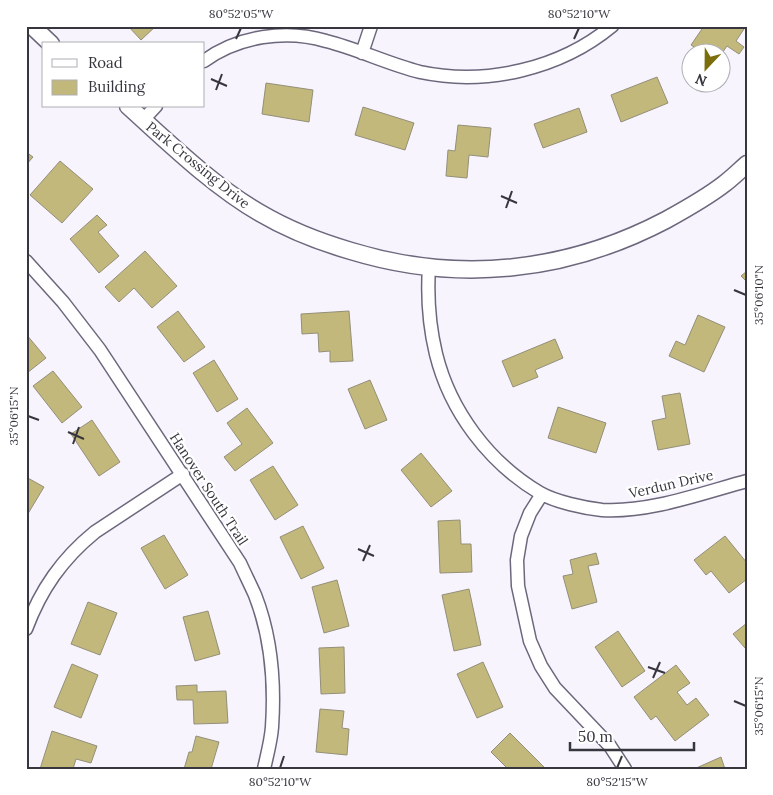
<svg xmlns="http://www.w3.org/2000/svg" width="773" height="795" font-family="Lora,serif">
<rect width="100%" height="100%" fill="#f7f4fe"/>
<path fill="#c3b87b" stroke="#938f78" d="M128,26H156L141,40Z
M704,26H746L736,41L744,47L739,54L727,46L720,56V52H702L691,45Z
M657,77L668,103L621,122L611,95Z
M266,83L313,90L309,122L262,114Z
M363,107L414,123L405,150L355,135Z
M579,108L587,132L543,148L534,124Z
M458,125L491,128L488,157L469,155L467,178L446,176L448,150L455,151Z
M26,152L33,157L26,165Z
M60,161L93,189L62,223L30,195Z
M97,215L107,225L98,232L119,256L99,273L70,239Z
M145,251L177,286L152,308L134,288L119,302L105,287Z
M747,271V282L741,276Z
M178,311L205,347L184,362L157,327Z
M349,311L353,361L330,362V351L319,352L318,333L302,334L301,314Z
M698,315L725,327L704,372L669,356L676,341L685,345Z
M26,334L46,358L27,373H26Z
M555,339L563,358L535,370L538,377L513,387L502,361Z
M214,360L238,399L217,412L193,373Z
M53,371L82,407L62,423L33,386Z
M370,380L387,420L365,429L348,389Z
M680,393L690,444L658,450L652,421L666,418L662,396Z
M558,407L606,423L596,453L548,438Z
M247,408L273,443L235,471L224,457L242,444L227,423Z
M92,420L120,462L99,476L71,434Z
M421,453L452,491L431,507L401,470Z
M273,466L298,505L275,520L250,480Z
M26,477L44,487L26,517Z
M460,520L461,544H471L472,572L440,573L438,521Z
M303,526L324,568L301,579L280,537Z
M164,535L188,575L165,589L141,548Z
M725,536L747,563V579L729,593L711,571L706,575L694,560Z
M596,553L599,564L588,566L597,602L572,609L563,576L573,574L570,560Z
M337,580L349,626L324,633L312,587Z
M469,589L481,645L454,651L442,595Z
M88,602L117,613L100,655L71,644Z
M208,611L220,654L195,661L183,617Z
M747,623V646L745,648L733,634Z
M618,631L645,671L622,687L595,647Z
M344,647L345,693L321,694L319,648Z
M483,662L503,707L477,718L457,674Z
M72,664L98,675L81,718L54,707Z
M676,665L690,683L677,692L687,705L696,698L709,715L675,741L656,716L651,720L634,697Z
M197,685V692L226,691L228,723L194,724L193,700H177L176,686Z
M320,709L344,711L342,728L349,729L347,755L316,752Z
M52,731L97,746L91,763L76,759L73,769L67,768L66,769H40Z
M510,733L545,768V769H508L491,752Z
M196,736L219,742L211,769H184L189,752H192Z
M721,757L725,769H694Z"/>
<g fill="none" stroke-linecap="round" stroke-linejoin="round">
<g stroke="#6d677c" stroke-width="15">
<path id="minor" d="M362,53L371,26
M204,61C238,36 286,29 326,41C358,49 388,64 420,72C486,86 560,69 612,26
M143,120L156,106
M26,261L63,302L100,350L240,563C245,574 250,584 255,595C271,636 275,683 272,727C271,741 267,755 264,769
M429,267C427,297 429,325 436,354C450,411 489,463 540,493C556,502 584,508 602,510C649,513 702,493 747,481
M542,494L530,513L521,536L517,560L518,586L530,641L541,666L555,688L610,746L625,769
M26,629C41,589 62,559 95,532L183,474"/>
</g>
<g stroke="#6d677c" stroke-width="19">
<path id="tertiary" d="M32,26L51,44
M128,106C169,143 213,186 260,213C289,230 320,242 351,251C459,284 567,272 666,220C686,209 706,198 724,184C732,178 739,171 747,164"/>
</g>
<use href="#minor" stroke="#fff" stroke-width="12"/>
<use href="#tertiary" stroke="#fff" stroke-width="16"/>
</g>
<path fill="none" stroke="#37353e" stroke-width="2" d="M236,39L241,28M574,39L579,28M211,79L227,86M216,90L222,74M501,196L517,203M506,208L512,191M734,290L746,295M28,416L39,420M68,432L84,439M73,444L79,427M358,549L374,556M363,561L370,545M648,667L665,673M653,678L660,662M734,701L746,706M280,768L284,756M617,768L622,756"/>
<g text-anchor="middle" stroke-width="4.5" stroke-linejoin="round" paint-order="stroke">
<g font-size="14" fill="#37353e" stroke="#fff">
<text transform="translate(198 165) rotate(39)" y="5">Park Crossing Drive</text>
<text transform="translate(671 484) rotate(-13)" y="5">Verdun Drive</text>
<text transform="translate(209 489) rotate(57)" y="5">Hanover South Trail</text>
</g>
</g>
<rect width="773" height="795" fill="none" stroke="#ffffff" stroke-width="55"/>
<rect x="42" y="42" width="162" height="65" fill="#ffffff" stroke="#afaeb2"/>
<rect x="52" y="59" width="25" height="8" fill="#ffffff" stroke="#afaeb2"/>
<text x="88" y="68" font-size="15" fill="#37353e">Road</text>
<rect x="52" y="80" width="25" height="15" fill="#c3b87b" stroke="#afaeb2"/>
<text x="88" y="92" font-size="15" fill="#37353e">Building</text>
<g transform="translate(706 68) rotate(202)"><circle r="24" fill="#ffffff" stroke="#afaeb2"/>
<path d="M0-4L9 19L0 12L-9 19Z" fill="#7c6e0a"/>
<text y="-8" font-size="14" font-weight="bold" text-anchor="middle" fill="#37353e">N</text>
</g>
<path d="M570 742v8h124v-8" fill="none" stroke="#37353e" stroke-width="2.5"/>
<text x="578" y="742" font-size="15" fill="#37353e" stroke="#ffffff" stroke-width="4" paint-order="stroke">50 m</text>
<rect x="28" y="28" width="718" height="740" fill="none" stroke="#37353e" stroke-width="2"/>
<g font-size="12" text-anchor="middle" fill="#37353e">
<text x="241" y="18">80°52'05"W</text>
<text x="579" y="18">80°52'10"W</text>
<text transform="translate(759 295) rotate(-90)" y="4">35°06'10"N</text>
<text transform="translate(14 416) rotate(-90)" y="4">35°06'15"N</text>
<text transform="translate(759 706) rotate(-90)" y="4">35°06'15"N</text>
<text x="280" y="786">80°52'10"W</text>
<text x="617" y="786">80°52'15"W</text>
</g>
</svg>
